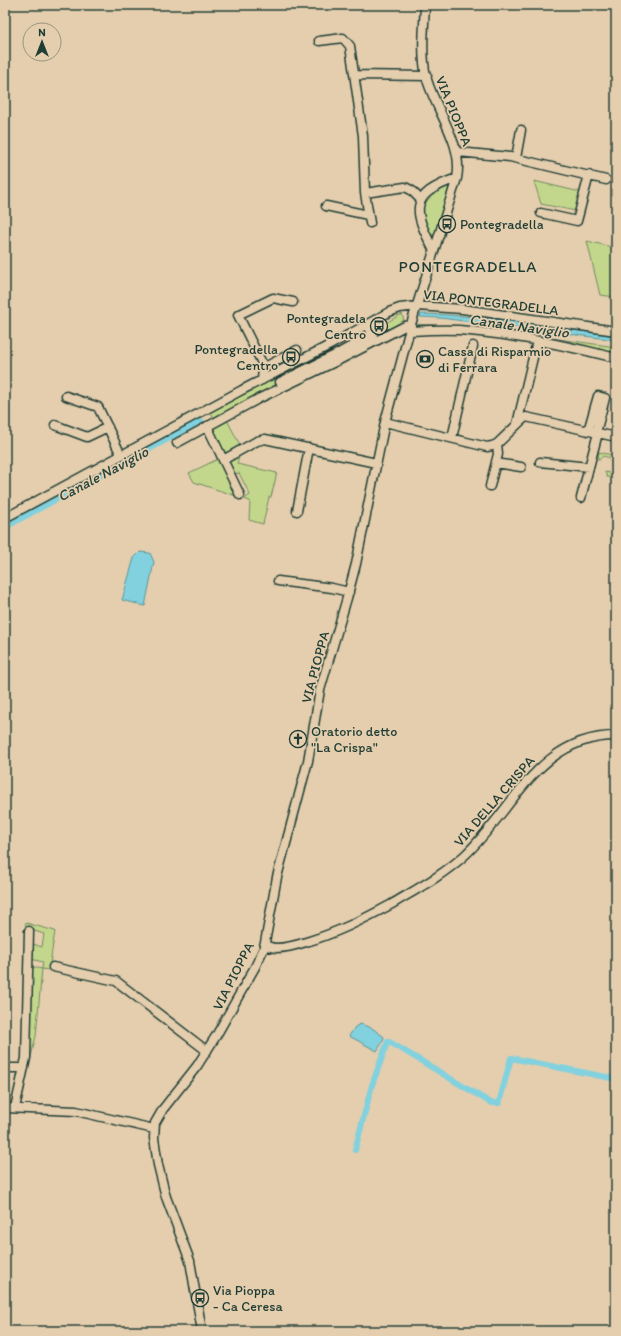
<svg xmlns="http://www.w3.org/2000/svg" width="621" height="1336" font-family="Itim,sans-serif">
<rect width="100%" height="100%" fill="#e5ceae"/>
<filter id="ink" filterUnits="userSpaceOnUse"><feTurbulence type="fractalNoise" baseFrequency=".025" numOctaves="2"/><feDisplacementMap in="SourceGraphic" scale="8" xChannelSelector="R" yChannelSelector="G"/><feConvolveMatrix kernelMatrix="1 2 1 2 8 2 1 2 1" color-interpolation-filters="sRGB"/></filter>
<g filter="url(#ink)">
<path fill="#c3d78c" stroke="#718a60" d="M534,181L580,192L576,211L541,204Z
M449,185L451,187L435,235H431L429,234C427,227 422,219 422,213C420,197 438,190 449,185Z
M587,241L616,248V297L600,295Z
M402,314L404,321L377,335L373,330Z
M414,324L479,328L616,347V356L546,340L411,329Z
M274,377L278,385L214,418L210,411Z
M226,418L240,445L225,453L211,426Z
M599,452L616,456V478L607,477L605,472L610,473L613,462L609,461L611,458L603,456L600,459H598Z
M239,457L237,464L277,473L271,497H269L263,524L249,520L250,501L244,499L250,495L239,473L235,474L229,462Z
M218,459L236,496L194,482L189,473Z
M26,923L55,931L49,970L42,969L36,1036L29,1065L32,967L42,969L43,962L31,959L33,944L42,947L44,934L25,928Z"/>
<path fill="#82d1de" stroke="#5a969a" d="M421,314C486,315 551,327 616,336V340L440,318L420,317Z
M140,552L150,553L154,562L145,606L122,600L134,558Z
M360,1024L372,1028L384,1037L383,1041L377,1051L349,1036L355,1027Z"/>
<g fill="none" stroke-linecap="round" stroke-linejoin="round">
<path stroke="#82d1de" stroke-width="6" d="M5,527L201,421
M355,1150L372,1085L388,1041L491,1103H499L511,1058L616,1079"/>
<g stroke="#1f3d34" stroke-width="11">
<path id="minor" d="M319,41L343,38L350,46L363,136L365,193L370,223
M355,75L427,76
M458,152L510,157L606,180
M516,158L521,130
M365,193L405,187L411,190L421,200
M326,206L368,215
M541,213L577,221L589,175
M434,251C413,210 408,195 457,178
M409,331C426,330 442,329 459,330C512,334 565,345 616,358
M264,367L238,315L273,298L293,302
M262,380L263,368L297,350
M280,382L339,353L373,334L367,325
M66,396L98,407L121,455
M385,422L487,447L492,446L497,444L522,420L526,417L616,437
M517,424L537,341
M55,425L87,437L108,427
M207,426L240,495
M588,431L598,396L605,398L596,433
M452,438L473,346
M177,443L258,399L339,360L405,326L411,325
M223,460L257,441L265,439L376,463
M540,462L589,467
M496,463L521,467
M490,486L498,454L497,444
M581,498L598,433
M297,511L309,448
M5,518L242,390L330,345L389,312L400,308L417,306L462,309L616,331
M278,581L332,588L349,592
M264,945C268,946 272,948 276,948C286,948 297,945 306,942C337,933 364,919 392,904C417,889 443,875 465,855C514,809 539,736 616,736
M53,967L116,981L207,1051
M5,1068H24
M5,1108L76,1111L154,1129
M15,1108L26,1058L29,931
M202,1331L190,1261L166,1197L158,1165L154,1138L155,1123L163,1109L197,1066L216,1036L255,967L264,948L277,877L308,761L320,690L347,598L356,564L385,422L412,321L457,178C464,143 434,109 426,76C421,53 424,28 425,5"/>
</g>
<use href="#minor" stroke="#e5ceae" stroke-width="8"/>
</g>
</g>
<defs>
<g id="bus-ring" transform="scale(0.9)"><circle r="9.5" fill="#e5ceae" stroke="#1f3d34" stroke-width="1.5"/><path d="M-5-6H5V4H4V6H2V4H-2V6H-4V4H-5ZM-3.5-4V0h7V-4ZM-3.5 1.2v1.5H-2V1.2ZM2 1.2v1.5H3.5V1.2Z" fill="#1f3d34"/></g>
<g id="bank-ring" transform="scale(0.9)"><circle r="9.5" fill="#e5ceae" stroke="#1f3d34" stroke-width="1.5"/><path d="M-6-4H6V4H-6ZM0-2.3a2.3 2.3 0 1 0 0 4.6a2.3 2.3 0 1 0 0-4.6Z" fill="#1f3d34"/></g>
<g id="church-ring" transform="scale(0.9)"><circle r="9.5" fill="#e5ceae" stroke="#1f3d34" stroke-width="1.5"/><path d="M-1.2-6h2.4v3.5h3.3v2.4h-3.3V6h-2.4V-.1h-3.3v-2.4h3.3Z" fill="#1f3d34"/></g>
</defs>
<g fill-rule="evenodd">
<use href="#bus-ring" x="447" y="224"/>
<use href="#bus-ring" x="379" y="326"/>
<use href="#bus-ring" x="291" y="357"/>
<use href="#bank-ring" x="425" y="359"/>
<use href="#church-ring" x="298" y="739"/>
<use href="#bus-ring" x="200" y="1298"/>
</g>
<g text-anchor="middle" stroke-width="3.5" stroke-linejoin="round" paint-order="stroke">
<g font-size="14" fill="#1f3d34" stroke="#e5ceae">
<text transform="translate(454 111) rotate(68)" y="5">VIA PIOPPA</text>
<text transform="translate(491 302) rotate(7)" y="5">VIA PONTEGRADELLA</text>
<text transform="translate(315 667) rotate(-75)" y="5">VIA PIOPPA</text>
<text transform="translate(494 801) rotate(-49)" y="5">VIA DELLA CRISPA</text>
<text transform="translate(233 976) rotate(-63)" y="5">VIA PIOPPA</text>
</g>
<g font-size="14" fill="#1f3d34" stroke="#e5ceae" text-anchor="start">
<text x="460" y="229">Pontegradella</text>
<text x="366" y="323" text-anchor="end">Pontegradela<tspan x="366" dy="16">Centro</tspan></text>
<text x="278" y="354" text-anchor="end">Pontegradella<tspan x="278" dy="16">Centro</tspan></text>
<text x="438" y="356">Cassa di Risparmio<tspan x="438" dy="16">di Ferrara</tspan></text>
<text x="311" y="736">Oratorio detto<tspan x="311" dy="16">"La Crispa"</tspan></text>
<text x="213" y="1295">Via Pioppa<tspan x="213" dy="16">- Ca Ceresa</tspan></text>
</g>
<g font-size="15" font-style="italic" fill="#24443c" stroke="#e5ceae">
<text transform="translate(519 326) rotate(8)" y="5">Canale Naviglio</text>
<text transform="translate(103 474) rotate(-28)" y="5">Canale Naviglio</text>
</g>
<g font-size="16" letter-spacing="1" fill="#1f3d34" stroke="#e5ceae">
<text x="468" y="272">PONTEGRADELLA</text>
</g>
</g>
<rect width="621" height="1336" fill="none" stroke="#e5ceae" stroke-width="20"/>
<rect x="10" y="10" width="601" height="1316" fill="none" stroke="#1f3d34" stroke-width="1.5" filter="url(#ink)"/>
<g transform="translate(42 42)"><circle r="19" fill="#e5ceae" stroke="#96947d"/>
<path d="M0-3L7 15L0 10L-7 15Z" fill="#1f3d34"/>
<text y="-6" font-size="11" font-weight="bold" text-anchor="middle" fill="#1f3d34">N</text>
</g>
</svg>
